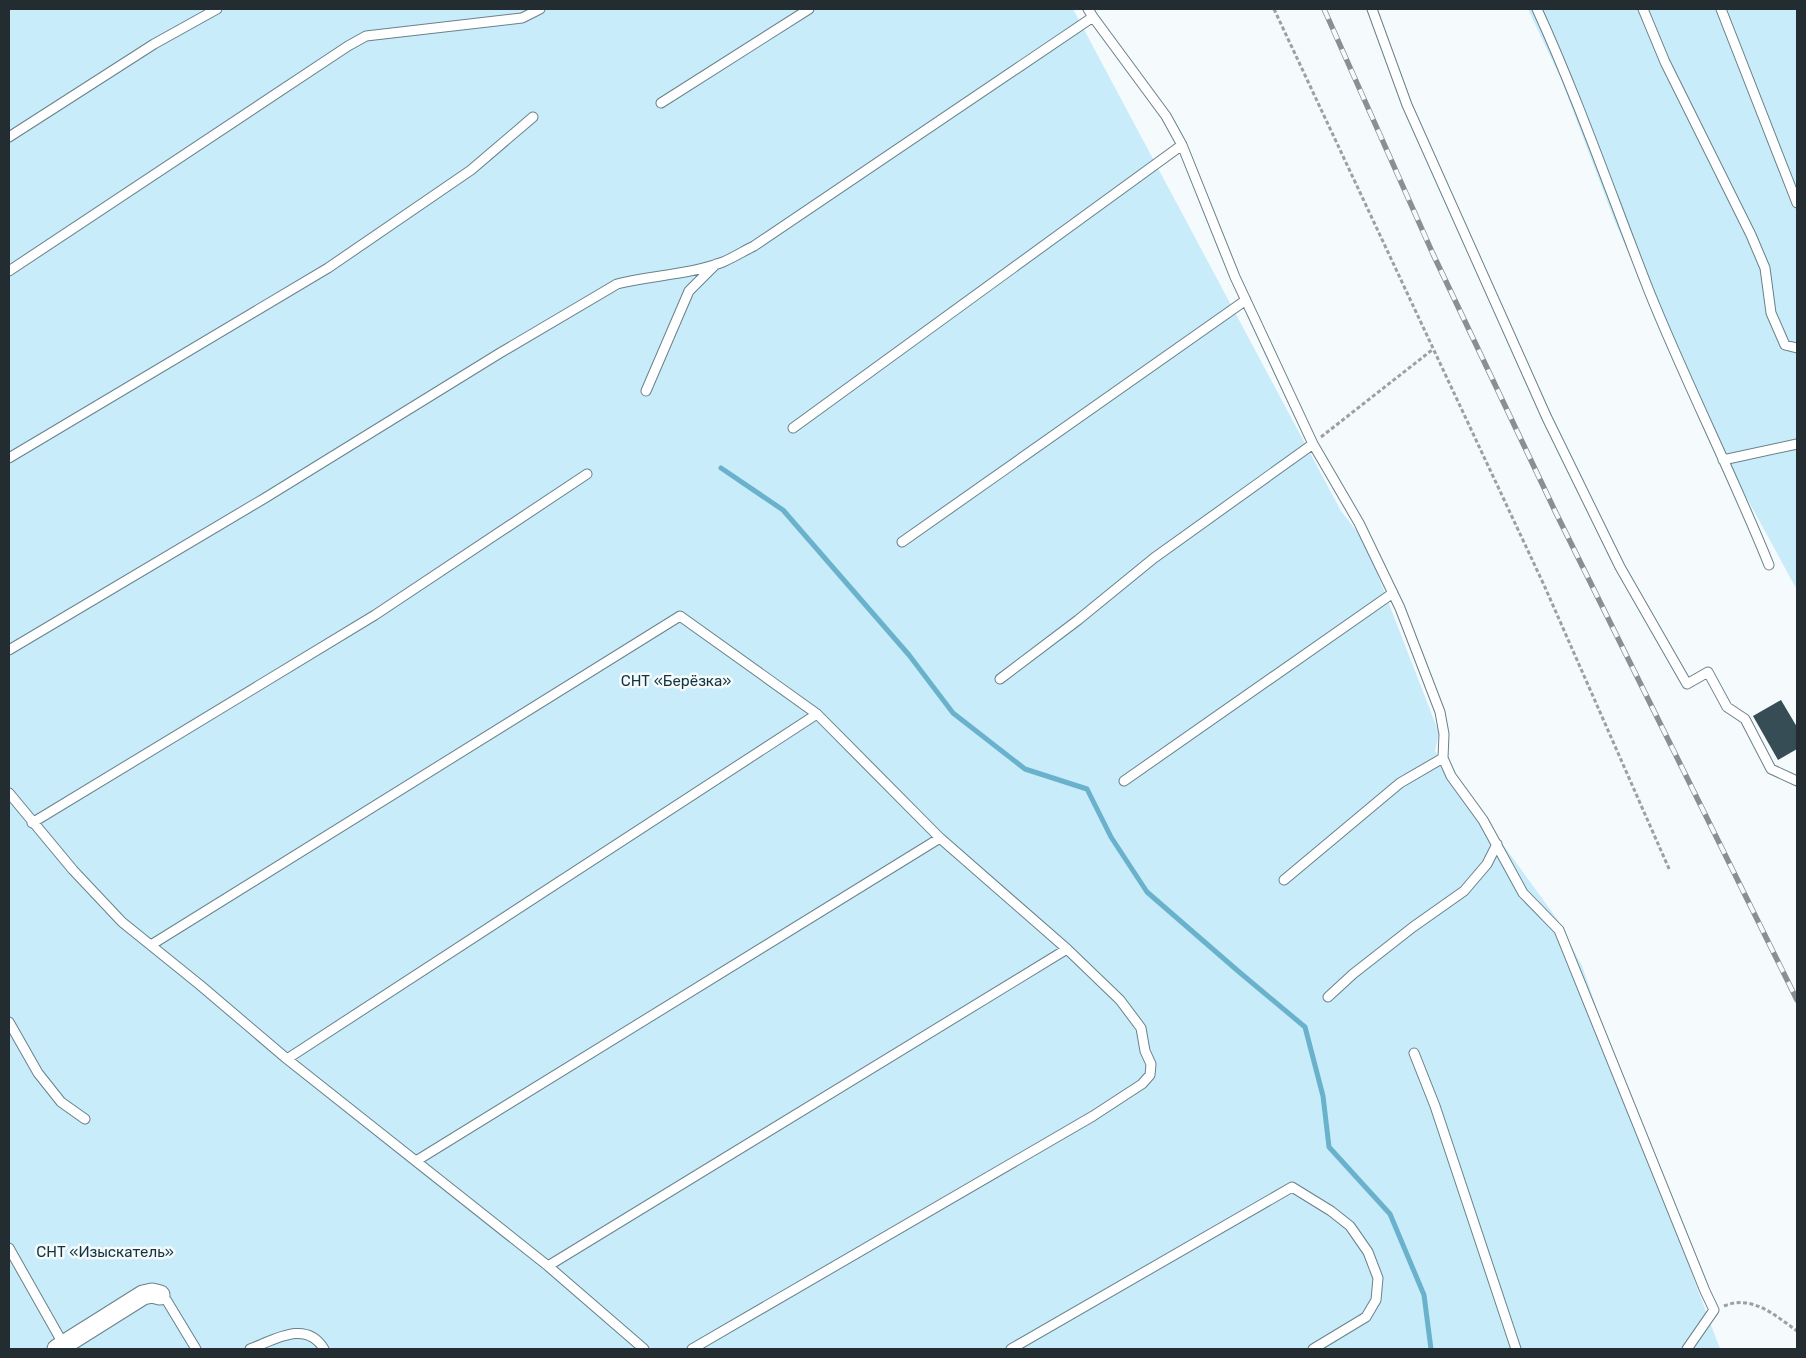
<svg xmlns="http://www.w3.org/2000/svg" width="1806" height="1358" font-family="Rubik,sans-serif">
<rect width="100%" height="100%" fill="#f5fafc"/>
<path fill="#c8ecfa" d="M9,9H1073L1341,511L1365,542L1439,733L1435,751L1557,919L1582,966L1649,1159L1720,1349H9Z
M1528,9H1797V590L1702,416L1615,222L1561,79Z"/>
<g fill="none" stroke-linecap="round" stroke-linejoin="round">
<path stroke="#6ab2cc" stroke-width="5" d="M721,468L783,510L909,655L953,713L1025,769L1087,789L1111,837L1147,892L1238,971L1305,1027L1323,1096L1329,1147L1390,1214L1424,1295L1431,1349"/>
</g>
<path fill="#364d56" d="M1781,700L1797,727V749L1778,760L1753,716Z"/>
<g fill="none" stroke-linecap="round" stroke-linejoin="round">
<g stroke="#69818b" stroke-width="11">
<path id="service" d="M1088,9L1093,17L1166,116L1182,145L1235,277L1313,444L1359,523L1400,608L1440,712L1444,734L1443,758L1451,776L1483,820L1523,893L1559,930L1705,1291L1714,1310L1687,1349
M1372,9L1407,105L1547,418L1620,567L1687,684L1708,672L1727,707L1745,719L1771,769L1797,781
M1537,9C1579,101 1612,197 1649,291C1686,383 1732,473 1769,565
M1643,9L1665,62L1751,235L1765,268L1771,313L1785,345L1797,348
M1721,9L1797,203
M661,103L809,9
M9,137L154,44L217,9
M9,271L348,46L366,36L522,18L540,9
M646,391L689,291L716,264
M793,428L1182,145
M9,458L328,268L471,170L533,117
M1723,460L1797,444
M902,542L1246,300
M9,650L265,498L500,353L617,284C652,275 689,275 723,262C734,257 744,251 754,246L1093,17
M1000,679L1078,620L1154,558L1313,444
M1124,781L1393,593
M9,793L73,870L122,922L200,985L287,1059L548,1266L644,1349
M32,823L375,615L587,474
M1284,880L1400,783L1443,758
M151,945L680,616L817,714L940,838L1067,949L1120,1000L1141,1028L1145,1051L1151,1064L1150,1075L1142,1084L1093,1116L692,1349
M1328,997L1353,974L1413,927L1464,891L1487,864L1497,844
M9,1022L38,1073L61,1102L85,1119
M1414,1053L1435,1106L1516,1349
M287,1059L817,714
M416,1161L940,838
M9,1248L65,1347
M548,1266L1067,949
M160,1295L167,1301L196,1349
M250,1349C274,1340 306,1319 324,1349
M1011,1349L1292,1187L1331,1211L1350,1226L1368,1252L1378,1278L1376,1300L1366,1317L1313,1349"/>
</g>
<g stroke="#69818b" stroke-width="21">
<path id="minor" d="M57,1349L143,1295L152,1293L160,1295"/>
</g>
<path stroke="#9aa1a4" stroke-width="3" stroke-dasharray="4 2.5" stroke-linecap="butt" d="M1274,9L1544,585L1670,871
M1321,437L1432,350
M1724,1306C1752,1294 1776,1316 1797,1331"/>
<use href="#service" stroke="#fff" stroke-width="9"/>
<use href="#minor" stroke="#fff" stroke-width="19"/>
<g stroke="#889093" stroke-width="5.5">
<path id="rail" d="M1324,9L1433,254L1555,511L1797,1000"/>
</g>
<use href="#rail" stroke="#f5fafc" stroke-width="4" stroke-dasharray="11" stroke-linecap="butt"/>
</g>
<g text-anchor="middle" stroke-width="5" stroke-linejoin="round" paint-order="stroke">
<g font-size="15" fill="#123540" stroke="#f5fafc">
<text x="676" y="686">СНТ «Берёзка»</text>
<text x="105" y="1257">СНТ «Изыскатель»</text>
</g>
</g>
<rect width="1806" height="1358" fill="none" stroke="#232d31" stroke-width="20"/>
</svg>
